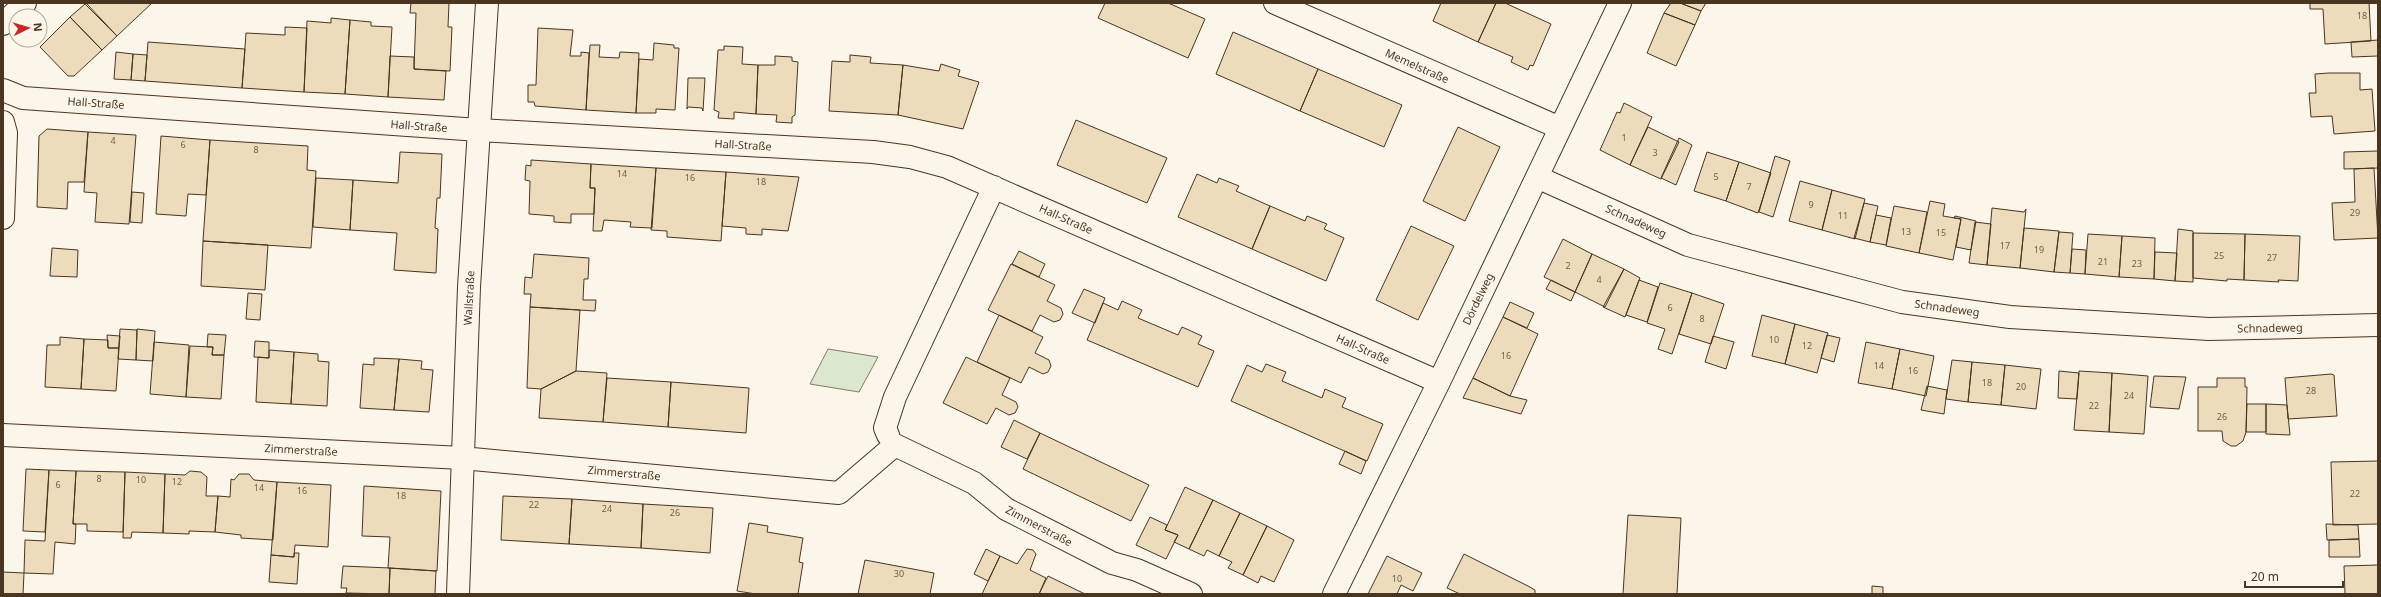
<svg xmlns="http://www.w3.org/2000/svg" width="2381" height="597" font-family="'Noto Sans',sans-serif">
<rect width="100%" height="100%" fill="#fbf6e9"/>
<path fill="#dce7d0" stroke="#887966" d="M828,349L878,357L859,392L810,384Z"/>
<path fill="#ecdcbc" stroke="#4a3520" d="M86,3H152L117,36Z
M411,3H449L448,27H452L450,71L414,69L416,13H410Z
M1105,3H1168L1205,19L1188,58L1098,18Z
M1441,3H1496L1478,42L1433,21Z
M1496,3H1505L1551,24L1533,66L1530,65L1528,70L1511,62L1513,57L1478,42Z
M1671,3H1680L1701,11L1695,25L1664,13Z
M1680,3H1706L1701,11Z
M2310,3H2369L2371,41L2325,44L2323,9H2310Z
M85,4L117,36L102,50L70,17Z
M1664,13L1695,25L1676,66L1647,53Z
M70,17L102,50L74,76H68L40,47Z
M331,18L350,20L345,94L304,92L307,21L331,23Z
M350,20L371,22V26L392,27L388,97L345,94Z
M285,27L307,28L304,92L242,88L246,33L285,35Z
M538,28L573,30L570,56H581V52L589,53L586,110L535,106L534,102H528V85H536Z
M1233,32L1318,69L1300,111L1216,74Z
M2378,40V56L2352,57L2351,42Z
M148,42L245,49L242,88L145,81Z
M654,43L674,45V48H679L675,110L656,109V113H636L639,59L653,60Z
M590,45H600L599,57L619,58L620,52L639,53L636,113L586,110Z
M724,46L743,47L742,64L758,65L756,114L734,112V119L718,118L719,112L714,110L718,50H724Z
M116,52L133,54L131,80L114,79Z
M133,54L147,55L145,81L131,80Z
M850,55L871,57L870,63L903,65L898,115L829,111L832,61L850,62Z
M390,56L414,57V69L446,71L444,100L388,97Z
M775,56L792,57V61L798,62L795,115L792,117V123L776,122L777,115L756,114L758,65H775Z
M941,64L960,70L958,76L979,82L963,129L898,115L903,65L939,71Z
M1318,69L1402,105L1384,147L1300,111Z
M2329,73H2360V90L2372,89L2375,131L2334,134L2332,116L2311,117L2309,93H2316L2315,74Z
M688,78H705L703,111L702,108L688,107L687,109Z
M1624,103L1652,117L1630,165L1600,150L1617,112L1620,113Z
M1076,120L1167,158L1147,203L1057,165Z
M1458,127L1500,147L1465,221L1423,201Z
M1648,127L1679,142L1661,179L1630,165Z
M47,129L88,132L84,182H68L67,209L37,207L39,136Z
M88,132L136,135L129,224L95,222L97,193L84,192Z
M161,136L210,140L206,195L188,194L186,216L156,214Z
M1679,138L1692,145L1676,185L1661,178Z
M210,140L308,146L307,170L316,171L311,248L203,241Z
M2378,151V168L2344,169V152Z
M400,152L442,154L440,198H437L435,228L438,229L436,273L394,270L397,233L350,230L353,180L398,183Z
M1707,152L1739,162L1726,201L1694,191Z
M1775,156L1790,161L1773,217L1759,212Z
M531,160L591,164L590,188H595L594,214H571V223L554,222V216L529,214L530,181L525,180L526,165L531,166Z
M1739,162L1771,173L1758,213L1726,201Z
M591,164L656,168L652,228L630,227L631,222L604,220L602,231H593L595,188H590Z
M656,168L726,172L721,241L667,237V231L651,230Z
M2374,168L2378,238L2334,240L2332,203L2355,202L2354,169Z
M726,172L799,177L788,231L762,229V235L746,234V228L722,226Z
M1197,174L1217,183L1219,178L1239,186L1236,191L1270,206L1252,249L1178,217Z
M316,178L353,180L350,230L313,227Z
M1800,181L1832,190L1822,230L1789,221Z
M1832,190L1865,199L1855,239L1822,230Z
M132,192L144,193L142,223L130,222Z
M1930,201L1945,204L1943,216L1961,219L1953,260L1919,253Z
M1864,203L1878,206L1870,242L1854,238Z
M1270,206L1305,221L1307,216L1327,224L1324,229L1344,238L1326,281L1252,249Z
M1894,206L1927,212L1919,253L1886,246Z
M1992,208L2024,212L2026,209L2020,268L1987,265Z
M1876,215L1891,218L1886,245L1870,242Z
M1955,216L1976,221L1971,250L1956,247L1961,219L1954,218Z
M1975,222L1991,224L1987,265L1969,263Z
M1411,226L1454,246L1418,320L1376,300Z
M2024,228L2059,231L2054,272L2020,268Z
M2178,229L2193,231V282L2175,281Z
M2059,232L2073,233L2070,273L2054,272Z
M2193,233L2245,234L2244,280L2227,279V281L2193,278Z
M2088,234L2122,236L2119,277L2085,274Z
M2245,234L2300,236L2298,281L2278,280L2279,282L2244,280Z
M2122,236L2155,238L2154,279L2119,277Z
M1563,239L1592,254L1575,292L1544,277Z
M203,241L268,245L265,290L201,286Z
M52,248L78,250L77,277L50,276Z
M2072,249L2086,250L2085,274L2070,273Z
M1019,251L1045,264L1039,277L1012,264Z
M2155,252L2177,253L2175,281L2154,279Z
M534,254L589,258L588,279H584L583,300H596L595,311L530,307L531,294H524L525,277L532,278Z
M1592,254L1624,269L1605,307L1575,292Z
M1011,264L1055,285L1047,301L1061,308L1063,314L1060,320L1054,322L1040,315L1032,331L988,310Z
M1624,269L1640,278L1625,317L1603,307Z
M1551,280L1575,292L1571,301L1546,289Z
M1639,280L1658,287L1647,322L1626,315Z
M1660,283L1692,293L1672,354L1658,349L1665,329L1647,323Z
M1084,289L1105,298L1095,323L1072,313Z
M248,293L262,294L260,320L246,319Z
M1692,293L1724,304L1711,344L1679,334Z
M1122,301L1142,310L1138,318L1178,335L1182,327L1202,336L1198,344L1214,351L1198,387L1087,340L1103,303L1118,310Z
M1510,302L1534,313L1527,328L1503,317Z
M530,307L580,310L576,371L541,389L527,388Z
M999,315L1043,337L1035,353L1049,360L1051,366L1048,372L1043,374L1029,367L1021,383L977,362Z
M1762,315L1795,324L1785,364L1752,356Z
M1503,317L1538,334L1510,396L1473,378Z
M1795,324L1828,333L1817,373L1785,364Z
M120,329L137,330L136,360L118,359Z
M137,329L155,331L153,361L136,360Z
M208,334L226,335L224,355H212L213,347H207Z
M107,335L120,336L119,348H108Z
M1827,335L1840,338L1834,362L1821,358Z
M1713,336L1734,342L1726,369L1705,362Z
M60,337L84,339L81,389L45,387L47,345H60Z
M84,339L108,340V348H119L116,391L81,389Z
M255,341L269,342V358L254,357Z
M154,342L189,345L186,397L150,394Z
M1866,342L1900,349L1892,389L1858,383Z
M190,346L213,347L212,355H224L221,399L186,397Z
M1900,349L1934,356L1926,396L1892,389Z
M269,350L294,352L291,404L256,402L258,357L269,358Z
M294,352L318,354V361L329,362L327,406L291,404Z
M966,357L1010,378L1002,395L1016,402L1018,407L1015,413L1009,415L996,408L987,424L943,403Z
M374,358L399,359L394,410L360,408L363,364L374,365Z
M399,359L422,361L421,369L433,370L429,412L394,410Z
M1952,360L1972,362L1968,402L1946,399Z
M1972,362L2005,365L2001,405L1968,402Z
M1266,364L1286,372L1282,381L1322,398L1325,389L1346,398L1342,407L1383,424L1367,461L1231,401L1247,365L1262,372Z
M2005,365L2041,369L2036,409L2001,405Z
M576,371L607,373L603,422L539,418L541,389Z
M2059,371L2079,373L2077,399L2058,398Z
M2079,371L2112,373L2109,432L2074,430Z
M2112,373L2148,376L2144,434L2109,432Z
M2331,374L2334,375L2337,416L2288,419L2285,378Z
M2154,376L2186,377L2179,409L2150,407Z
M607,378L671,382L668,427L603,422Z
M1473,378L1510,396L1527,400L1521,414L1463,398Z
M2217,378H2245V387H2247L2246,432L2243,441L2236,446H2231L2223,441L2222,431H2198V387H2217Z
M671,382L749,388L746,433L668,427Z
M1927,386L1947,390L1944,414L1921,410Z
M2247,404H2266V432H2246Z
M2266,404L2287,405L2290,435L2266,434Z
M1014,420L1040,433L1027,459L1001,447Z
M1040,433L1149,485L1131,521L1023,469Z
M1345,451L1366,461L1361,474L1339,464Z
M2378,461V524L2333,525L2331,462Z
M26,469L49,470L45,532L23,531Z
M49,470L76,471L73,524H76L75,544L55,542L53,574L24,573L25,540L45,541Z
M76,471L125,472L123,532L87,531V524H73Z
M190,471L201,472L207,477L206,496H218L215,532L189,531V534L163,533L165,474L185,475Z
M125,472L165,474L163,533L132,532L131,538H123Z
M239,474H249L254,480L277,482L273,540L241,538V535L215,532L218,496L230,497L231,479L234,480Z
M277,482L331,485L328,547L295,545L294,557L271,555Z
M364,486L441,491L437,571L388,568L390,537L362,536Z
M1185,487L1213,500L1189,549L1174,542L1178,535L1165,530Z
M503,496L572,499L569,544L501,540Z
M572,499L643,504L641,548L569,544Z
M1213,500L1240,513L1219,556L1207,550L1204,556L1189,549Z
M643,504L713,508L710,553L641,548Z
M1240,513L1267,526L1243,575L1228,568L1232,562L1219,556Z
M1628,515L1681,518L1677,594H1623Z
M1150,517L1167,525L1165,530L1178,535L1166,559L1136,545Z
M749,523L768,526L767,532L803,538L799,562L803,563L798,594H756L737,591Z
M2326,524L2358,525L2359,539L2327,540Z
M1267,526L1294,540L1274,582L1261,576L1258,583L1243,575Z
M2359,539L2360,557H2329V540Z
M986,549L1000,556L988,581L974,574Z
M1027,549L1033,550L1036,554L1030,570L1046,578L1039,594H982L1000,556L1017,564Z
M294,553H299L297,584L269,582L271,555L294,557Z
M1464,554L1528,586L1535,590V594H1460L1447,588Z
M1387,556L1422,573L1413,591L1401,585L1397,594H1368Z
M865,560L934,573L930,594H858Z
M2378,565V594H2345L2344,566Z
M343,566L390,568L389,594L346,593L347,588H341Z
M390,568L436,571L435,594H389Z
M3,572L24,573L23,594H3Z
M1048,576L1050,577L1085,594H1039Z
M1872,586L1883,587V594H1872Z"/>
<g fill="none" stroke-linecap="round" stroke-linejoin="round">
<g stroke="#4a3520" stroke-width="24">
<path id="street" d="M1275,3L1560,128
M3,24L25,3
M3,90L23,98L479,130L873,152L910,157L947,167L1439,382
M3,122L6,133L3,218
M1537,177L1688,245L1902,302L2010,317L2209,329L2378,325
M3,435L462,458L839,493L895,445L974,483L1006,509L1112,563L1137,570L1191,594
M888,435L885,428L895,397L994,187
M458,594L469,287L487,3
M1334,594L1439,382L1620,3"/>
</g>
<use href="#street" stroke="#fbf6e9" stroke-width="22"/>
</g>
<g text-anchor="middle" stroke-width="3" stroke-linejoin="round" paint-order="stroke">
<g font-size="9" fill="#725f47">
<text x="2362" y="19">18</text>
<text x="1624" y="141">1</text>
<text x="113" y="144">4</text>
<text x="183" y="148">6</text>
<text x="256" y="153">8</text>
<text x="1655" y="156">3</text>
<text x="622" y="177">14</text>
<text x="1716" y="180">5</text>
<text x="690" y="181">16</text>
<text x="761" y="185">18</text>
<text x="1749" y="190">7</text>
<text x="1811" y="208">9</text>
<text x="2355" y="216">29</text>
<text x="1843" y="219">11</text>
<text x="1906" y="235">13</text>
<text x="1941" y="236">15</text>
<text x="2005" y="249">17</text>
<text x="2039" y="253">19</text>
<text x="2219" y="259">25</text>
<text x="2272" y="261">27</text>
<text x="2103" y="265">21</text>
<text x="2137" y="267">23</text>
<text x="1568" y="269">2</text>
<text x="1599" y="283">4</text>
<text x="1670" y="311">6</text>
<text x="1702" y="322">8</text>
<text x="1774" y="343">10</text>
<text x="1807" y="349">12</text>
<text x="1506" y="359">16</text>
<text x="1879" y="369">14</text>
<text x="1913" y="374">16</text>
<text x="1987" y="386">18</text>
<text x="2021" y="390">20</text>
<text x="2311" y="394">28</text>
<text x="2129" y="399">24</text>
<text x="2094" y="409">22</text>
<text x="2222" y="420">26</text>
<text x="99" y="482">8</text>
<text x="141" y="483">10</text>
<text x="177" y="485">12</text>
<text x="58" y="488">6</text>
<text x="259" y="491">14</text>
<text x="302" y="494">16</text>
<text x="2355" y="497">22</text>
<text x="401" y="499">18</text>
<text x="534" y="508">22</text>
<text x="607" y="512">24</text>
<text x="675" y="516">26</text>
<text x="899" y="577">30</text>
<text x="1397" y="582">10</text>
</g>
<g font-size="11" fill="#4a3520" stroke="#fbf6e9">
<text transform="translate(1417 66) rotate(24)" y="4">Memelstraße</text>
<text transform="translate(96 103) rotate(4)" y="4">Hall-Straße</text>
<text transform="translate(419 126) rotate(4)" y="4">Hall-Straße</text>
<text transform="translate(743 145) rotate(3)" y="4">Hall-Straße</text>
<text transform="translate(1066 219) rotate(24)" y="4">Hall-Straße</text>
<text transform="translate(1636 221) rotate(24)" y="4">Schnadeweg</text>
<text transform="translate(469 298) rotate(-87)" y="4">Wallstraße</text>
<text transform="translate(1478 299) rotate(-64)" y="4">Dördelweg</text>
<text transform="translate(1947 308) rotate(8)" y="4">Schnadeweg</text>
<text transform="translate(2270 328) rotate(-1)" y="4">Schnadeweg</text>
<text transform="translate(1363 349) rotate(24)" y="4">Hall-Straße</text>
<text transform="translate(301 450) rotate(3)" y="4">Zimmerstraße</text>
<text transform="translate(624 473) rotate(5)" y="4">Zimmerstraße</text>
<text transform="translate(1039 526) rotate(28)" y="4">Zimmerstraße</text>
</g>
</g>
<rect width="2381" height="597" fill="none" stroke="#4a3520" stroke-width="8"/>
<g transform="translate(28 28) rotate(85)"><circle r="19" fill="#fbf6e9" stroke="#b4a999"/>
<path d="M0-3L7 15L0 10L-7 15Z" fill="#c62828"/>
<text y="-6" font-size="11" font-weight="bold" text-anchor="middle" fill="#4a3520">N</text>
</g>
<path d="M2245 581v6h98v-6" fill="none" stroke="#4a3520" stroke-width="2"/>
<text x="2251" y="581" font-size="12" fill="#4a3520" stroke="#fbf6e9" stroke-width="3" paint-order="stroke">20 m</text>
</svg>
